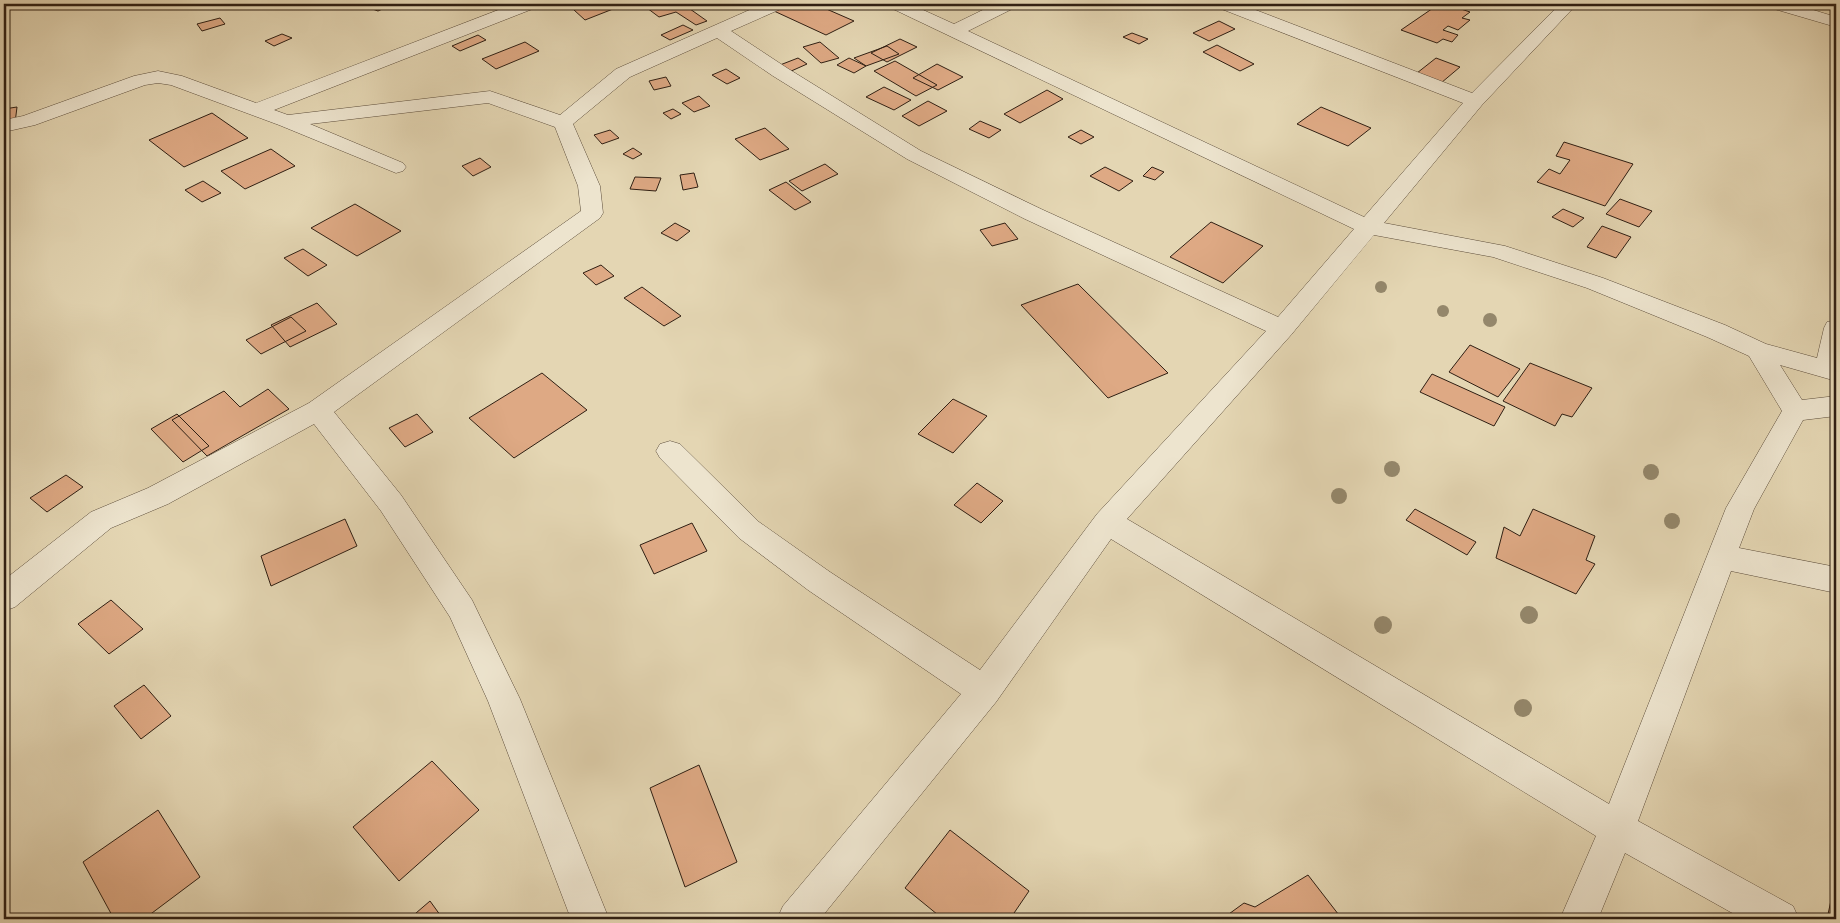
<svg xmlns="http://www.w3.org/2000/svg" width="1840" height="923" font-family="'IM FELL English',serif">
<rect width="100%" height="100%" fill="#e4d6b3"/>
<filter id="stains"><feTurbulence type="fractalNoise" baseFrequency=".004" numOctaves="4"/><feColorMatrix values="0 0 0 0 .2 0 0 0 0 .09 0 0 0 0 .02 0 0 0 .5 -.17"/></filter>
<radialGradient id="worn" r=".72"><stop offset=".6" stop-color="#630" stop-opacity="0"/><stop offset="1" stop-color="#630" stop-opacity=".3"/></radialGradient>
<path fill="#dea984" stroke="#2f1f13" d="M374,4H393L378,11L367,7Z
M593,4H606L613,9L585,20L574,10Z
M647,4H683L707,21L696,25L676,12L659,17L643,5Z
M788,4H815L854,21L826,35L774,11Z
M1439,4H1446L1470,12L1462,18L1470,20L1458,30L1448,26L1443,30L1458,35L1452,42L1443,39L1437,43L1401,30Z
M220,18L225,24L202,31L197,24Z
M1219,21L1235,29L1209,41L1193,33Z
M683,25L693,30L670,40L661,35Z
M1132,33L1148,39L1139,44L1123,37Z
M282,34L292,38L274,46L265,41Z
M478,35L486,40L460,51L452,46Z
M900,39L917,47L887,62L871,53Z
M525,42L539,51L496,69L482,59Z
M820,42L839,58L821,63L803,47Z
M1217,45L1254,64L1240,71L1203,52Z
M887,46L899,54L866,66L854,58Z
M798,58L807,64L789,72L780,65Z
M849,58L866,66L854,73L837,65Z
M1436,58L1460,67L1441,83L1417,73Z
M895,61L937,85L916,96L874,71Z
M937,64L963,77L938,90L913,78Z
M726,69L740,78L727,84L712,75Z
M666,77L671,86L654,90L649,81Z
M884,87L911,100L894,110L866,97Z
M1047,90L1063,99L1020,123L1004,114Z
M699,96L710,106L694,112L682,103Z
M928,101L947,111L919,126L902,116Z
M17,107L15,123L4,125V109Z
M1321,107L1371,128L1348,146L1297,124Z
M673,109L681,114L671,119L663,113Z
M212,113L248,138L184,167L149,140Z
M980,121L1001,130L989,138L969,129Z
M765,128L789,149L760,160L735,139Z
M610,130L619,138L602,144L594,135Z
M1081,130L1094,137L1081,144L1068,137Z
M1564,142L1633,164L1605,206L1537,182L1549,169L1560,174L1570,160L1556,156Z
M633,148L642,154L633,159L623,154Z
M271,149L295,166L245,189L221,171Z
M480,158L491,167L473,176L462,166Z
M825,164L838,174L802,191L789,181Z
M1105,167L1133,181L1119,191L1090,176Z
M1152,167L1164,172L1155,180L1143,176Z
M694,173L698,187L683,190L680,175Z
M635,177L661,178L656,191L630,189Z
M203,181L221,193L202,202L185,190Z
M786,182L811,202L795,210L769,190Z
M1620,199L1652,211L1639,227L1606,214Z
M355,204L401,231L357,256L311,228Z
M1563,209L1584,218L1573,227L1552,217Z
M1211,222L1263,246L1223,283L1170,257Z
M675,223L690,231L677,241L661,233Z
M1005,223L1018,239L992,246L980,230Z
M1602,226L1631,237L1616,258L1587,247Z
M303,249L327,265L308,276L284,258Z
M601,265L614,276L596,285L583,273Z
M1078,284L1168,373L1108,398L1021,305Z
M642,287L681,316L664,326L624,298Z
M317,303L337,324L290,347L271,325Z
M291,317L306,331L261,354L246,340Z
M1470,345L1520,369L1498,397L1449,372Z
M1530,363L1592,388L1572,417L1562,414L1555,426L1503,401Z
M542,373L587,410L514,458L469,418Z
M1432,374L1505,407L1494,426L1420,392Z
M268,389L289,409L207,456L172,420L224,391L240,407Z
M953,399L987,416L953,453L918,434Z
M177,414L209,446L183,462L151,429Z
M417,414L433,432L405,447L389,428Z
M66,475L83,487L47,512L30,498Z
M977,483L1003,501L981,523L954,505Z
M1415,509L1476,542L1467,555L1406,520Z
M1533,509L1595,536L1586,560L1595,564L1576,594L1496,558L1504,527L1520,536Z
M345,519L357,546L271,586L261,556Z
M692,523L707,551L654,574L640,545Z
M111,600L143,629L109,654L78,624Z
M144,685L171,716L141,739L114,706Z
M432,761L479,810L399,881L353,827Z
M699,765L737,862L685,887L650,788Z
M158,810L200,877L144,919H114L83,862Z
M950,830L1029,891L1010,919H943L905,888Z
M1308,875L1342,919H1222L1244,903L1255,907Z
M1836,877V919H1827Z
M430,901L443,919H409Z"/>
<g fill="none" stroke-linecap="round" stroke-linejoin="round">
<g stroke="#5c4d3b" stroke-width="1">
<path id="street" d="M514,4H538L535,8L274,110L288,115L490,91L560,115L616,69L763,4H785L783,8L731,31L787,68L921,151L1041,209L1278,317L1354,229L891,8L889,4H910L954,24L995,4H1016L1014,8L968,31L1364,217L1463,103L1219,8L1217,4H1240L1472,93L1560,4H1577L1482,105L1384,223L1505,246L1603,278L1725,325L1766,344L1817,358L1824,328L1827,322L1836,320V381L1780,365L1802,400L1836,396V416L1803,420L1754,509L1739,548L1836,567V593L1731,571L1638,821L1793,906L1799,919H1743L1625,853L1598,919H1560L1596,836L1111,539L996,702L820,919H777L783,906L961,694L808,590L739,538L660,458L656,451L660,444L670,441L680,444L759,522L830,572L980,670L1097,514L1266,331L1025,219L907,159L773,76L717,38L630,77L573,124L600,186L603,213L600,218L334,412L401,495L472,600L520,699L609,919H571L488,701L450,617L381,511L314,424L168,504L111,528L15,607L4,611V580L91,512L148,488L309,403L581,211L578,186L555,127L488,103L310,124L403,163L406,167L403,171L396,173L279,125L171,85L158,83L145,85L35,125L4,132V120L23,116L134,76L158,71L182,76L256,103ZM1374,235L1493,257L1587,288L1707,337L1749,356L1782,411L1726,508L1609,804L1127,519L1291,335Z
M1768,4H1794L1836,17V27L1771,8Z"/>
</g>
<use href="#street" fill="#ede4ce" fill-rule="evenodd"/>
</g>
<g fill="#94876b">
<circle cx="1381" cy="287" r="6"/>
<circle cx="1443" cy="311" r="6"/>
<circle cx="1490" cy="320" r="7"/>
<circle cx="1392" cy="469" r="8"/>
<circle cx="1651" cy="472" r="8"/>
<circle cx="1339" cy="496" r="8"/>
<circle cx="1672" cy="521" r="8"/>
<circle cx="1529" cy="615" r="9"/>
<circle cx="1383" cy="625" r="9"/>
<circle cx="1523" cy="708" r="9"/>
</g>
<rect width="1840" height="923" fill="none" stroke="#e4d6b3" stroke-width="20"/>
<rect x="5" y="5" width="1830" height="913" fill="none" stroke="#2f1f13" stroke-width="2.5"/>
<rect x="10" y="10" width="1820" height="903" fill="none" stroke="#2f1f13"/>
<rect width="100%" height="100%" filter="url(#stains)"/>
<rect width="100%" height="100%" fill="url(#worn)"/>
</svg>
